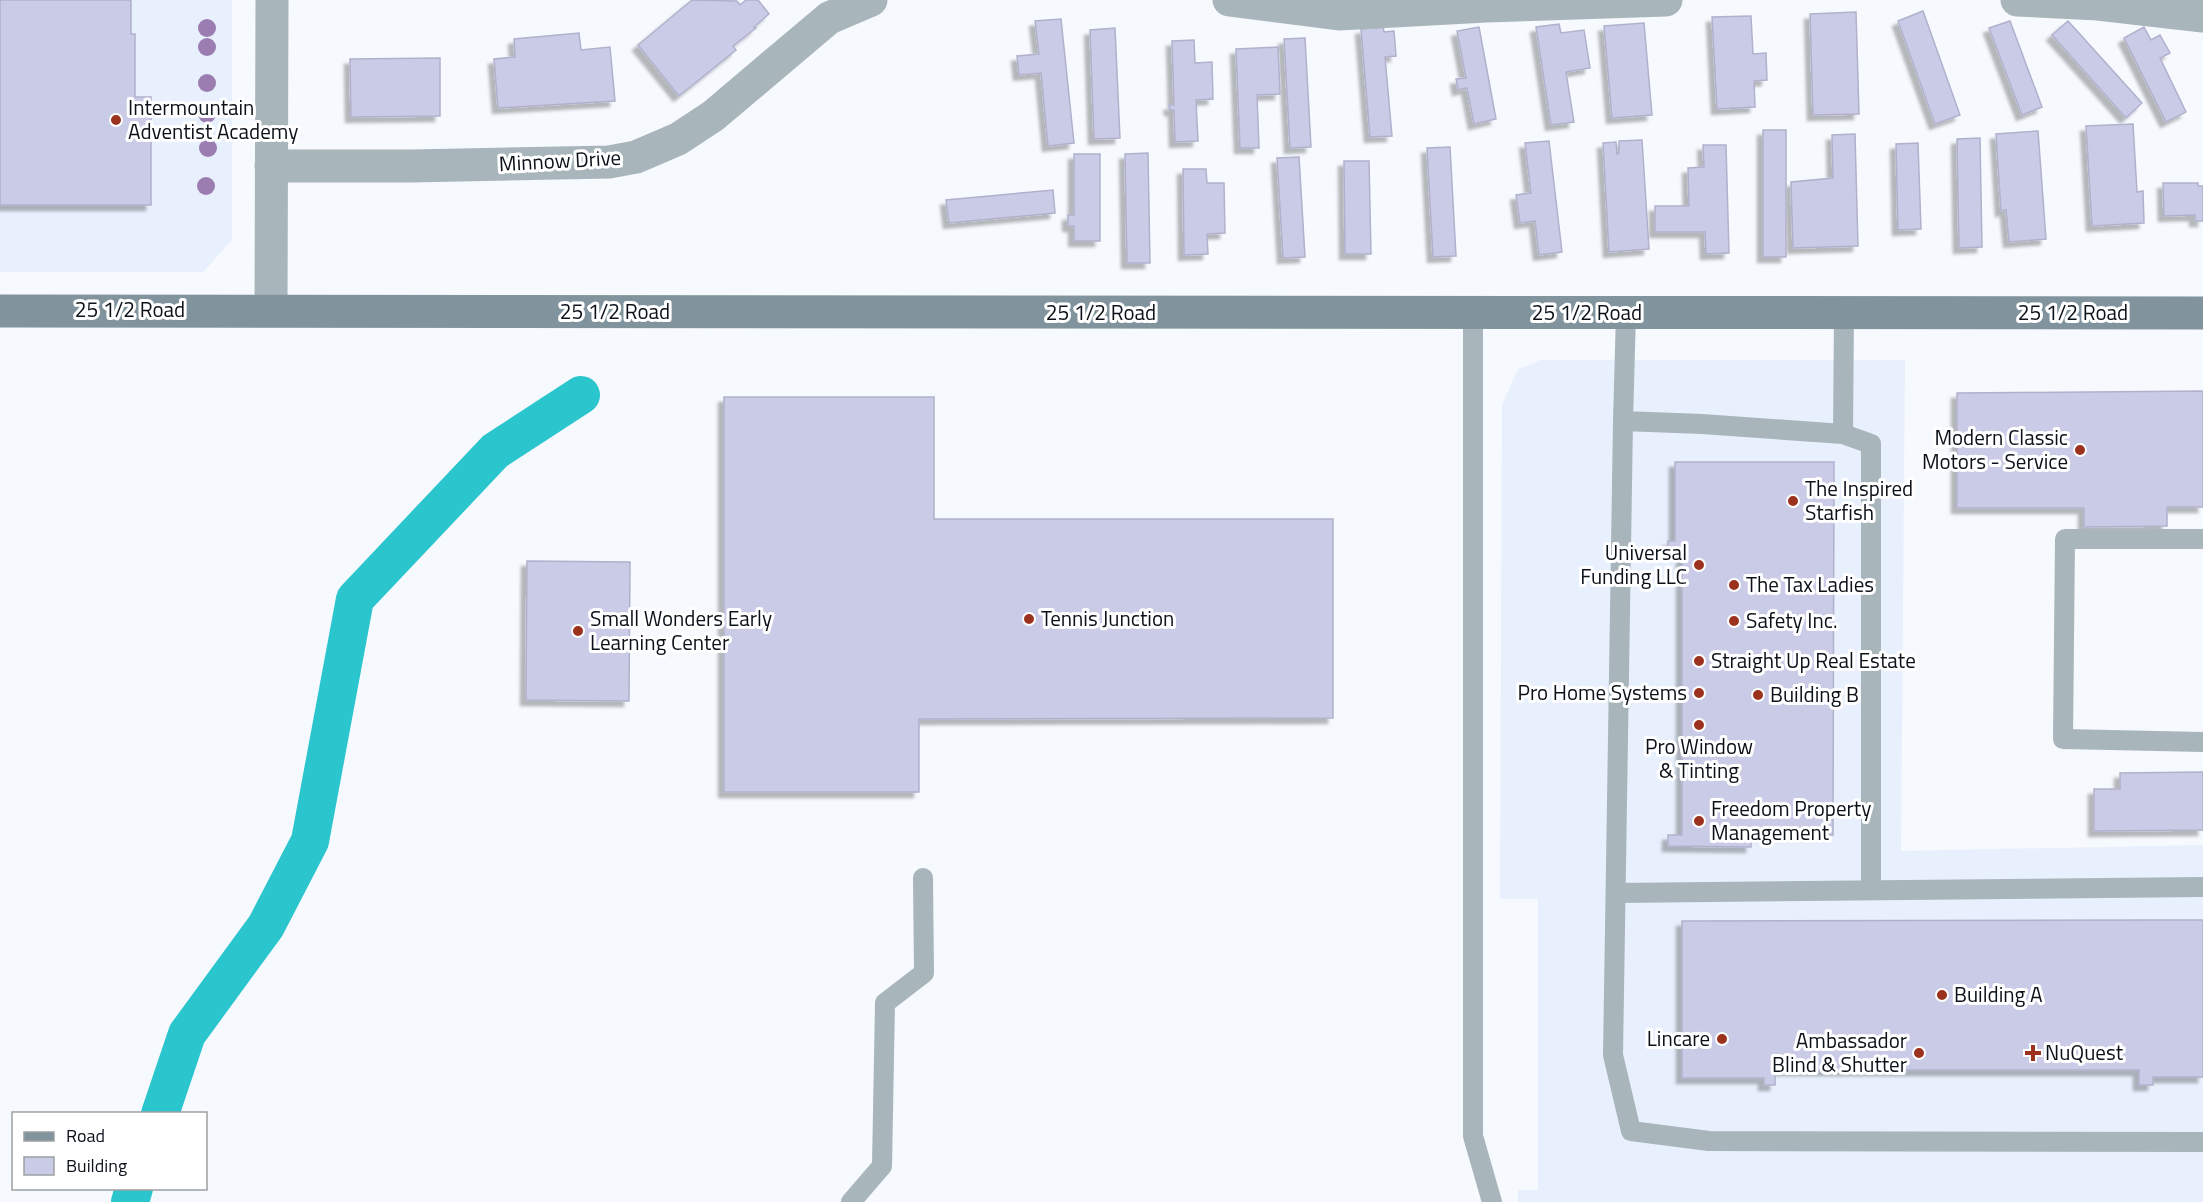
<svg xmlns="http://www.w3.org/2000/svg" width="2203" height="1202" font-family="'Titillium Web',sans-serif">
<defs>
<filter id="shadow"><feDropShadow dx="-5.5" dy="5.5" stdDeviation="1.5" flood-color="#0004"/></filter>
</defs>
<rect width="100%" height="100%" fill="#f6f9fe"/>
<path fill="#e7f0fc" d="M0,0H232V240L203,272H0Z
M1541,360H1905L1901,851L2203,845V1202H1518V1190H1538V899H1500L1502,405L1518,369Z"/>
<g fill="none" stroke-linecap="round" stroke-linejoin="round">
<path stroke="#2bc6cd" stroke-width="38" d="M160,1114L187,1034L266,926L310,841L355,599L495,451L581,395
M130,1202L134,1188"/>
</g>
<path fill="#cacce7" stroke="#b0b1cc" stroke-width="1.5" filter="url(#shadow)" d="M0,0H131V34H135V97H151V205H0Z
M692,0L737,1L740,5L746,0H758L769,14L754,27L756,28L733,46L736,50L679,96L638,45Z
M1923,11L1960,115L1935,124L1898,21Z
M1856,12L1859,114L1813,115L1810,14Z
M1751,16L1753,54L1766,53L1767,80L1754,81L1755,107L1717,109L1712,17Z
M1061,19L1074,143L1048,146L1041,73L1019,75L1017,56L1039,54L1035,21Z
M2010,21L2042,107L2022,115L1989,28Z
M2068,21L2142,103L2126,118L2052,35Z
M1644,23L1652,115L1612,118L1604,26Z
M1559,24L1561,33L1584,30L1590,68L1566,72L1574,122L1551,125L1536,27Z
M1383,27L1384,32L1394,31L1396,56L1385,57L1392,136L1370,137L1361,29Z
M1479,27L1496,119L1474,124L1467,88L1458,90L1456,79L1466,78L1457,31Z
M2144,27L2151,40L2160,35L2170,53L2160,58L2186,112L2166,122L2124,38Z
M1115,28L1120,138L1094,139L1090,30Z
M579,33L581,50L610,47L615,101L498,108L494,59L515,57L514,39Z
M1305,38L1311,147L1290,148L1284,39Z
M1194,40L1195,63L1212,62L1213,99L1196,100L1198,141L1175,142L1174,110H1170L1169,105H1174L1172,41Z
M1278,47L1280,94L1257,95L1259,148H1240L1236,49Z
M440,58V116L351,117L350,59Z
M2133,124L2137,192L2143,191L2144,223L2092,226L2086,126Z
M1763,130H1786V257H1763Z
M2038,131L2046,239L2009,242L2006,210L2001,211L1996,134Z
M1855,134L1858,246L1793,248L1791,182L1833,178L1832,135Z
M1980,138L1982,247L1959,248L1957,139Z
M1642,140L1649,249L1609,252L1603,143L1616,142L1617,154L1619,153V141Z
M1549,141L1562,252L1539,255L1535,221L1520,223L1516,195L1531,193L1525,143Z
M1918,143L1921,229L1898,230L1896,144Z
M1703,145H1726L1729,253L1706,254L1705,232H1655V206H1689L1688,168L1704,167Z
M1450,147L1456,256L1433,257L1427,148Z
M1148,153L1150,263H1127L1125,154Z
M1074,154H1100V241H1074V226H1068V215H1074Z
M1299,157L1305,257L1283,258L1277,158Z
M1344,161H1369L1371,254H1345Z
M1183,169H1206L1207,183H1224L1225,233L1207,234L1208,254L1184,255Z
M2163,183H2198V186H2203V221H2195V215L2164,216Z
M1053,190L1055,213L949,223L946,200Z
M2203,391V507H2167V526L2084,527V508H1957V393Z
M724,397H934V519H1333V718L919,719V792H724Z
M1675,462H1834L1833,835H1751V847L1668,846V835H1682V554H1668V541H1675Z
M527,561L630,562L629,701L526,700Z
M2203,772V830L2094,831V789H2120V773Z
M2153,920H2203V1077H2153V1085H2139V1070H1775V1085H1764V1078H1682V921Z"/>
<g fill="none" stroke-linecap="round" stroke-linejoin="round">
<path stroke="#a8b5bb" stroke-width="20" d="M1473,313V1136L1492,1202
M1623,421L1626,313
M1843,434L1844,313
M2203,539H2065L2063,739L2203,742
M1871,890V444L1843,434L1702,424L1623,421L1613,1055L1631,1131L1709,1141L2203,1142
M1616,893L2203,887
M851,1202L882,1166L885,1003L924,973L923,878"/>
<path stroke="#a8b5bb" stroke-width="33" d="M1229,0L1339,14L1486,6L1666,0
M2017,0L2098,4L2203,16
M271,166H411L609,162L636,157L678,139L713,116L829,18L871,0
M271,310L272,0"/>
<path stroke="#81949d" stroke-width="33" d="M0,311L2203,313"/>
</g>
<g fill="#9c7db2">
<circle cx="207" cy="28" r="9"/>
<circle cx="207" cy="47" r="9"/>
<circle cx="207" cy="83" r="9"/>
<circle cx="207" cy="114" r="9"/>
<circle cx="208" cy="148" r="9"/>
<circle cx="206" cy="186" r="9"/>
</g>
<g fill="#9b321d" stroke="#fff" stroke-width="2">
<circle cx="116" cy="120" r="6"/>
<circle cx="2080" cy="450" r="6"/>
<circle cx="1793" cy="501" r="6"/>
<circle cx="1699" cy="565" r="6"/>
<circle cx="1734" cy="585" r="6"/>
<circle cx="1029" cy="619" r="6"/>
<circle cx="1734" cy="621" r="6"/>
<circle cx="578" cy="631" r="6"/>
<circle cx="1699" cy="661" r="6"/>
<circle cx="1699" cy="693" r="6"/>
<circle cx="1758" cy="695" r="6"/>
<circle cx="1699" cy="725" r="6"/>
<circle cx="1699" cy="821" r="6"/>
<circle cx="1942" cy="995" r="6"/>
<circle cx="1722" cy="1039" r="6"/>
<circle cx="1919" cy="1053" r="6"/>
<path d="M2030 1044h6v6h6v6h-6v6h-6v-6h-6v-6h6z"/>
</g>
<g text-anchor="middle" stroke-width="6" stroke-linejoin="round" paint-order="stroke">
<g font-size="21" fill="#0b1119" stroke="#fff" text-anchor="start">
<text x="128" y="115">Intermountain<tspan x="128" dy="24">Adventist Academy</tspan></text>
<text x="2068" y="445" text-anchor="end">Modern Classic<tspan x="2068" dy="24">Motors - Service</tspan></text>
<text x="1805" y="496">The Inspired<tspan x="1805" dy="24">Starfish</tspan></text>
<text x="1687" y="560" text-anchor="end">Universal<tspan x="1687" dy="24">Funding LLC</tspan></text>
<text x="1746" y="592">The Tax Ladies</text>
<text x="590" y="626">Small Wonders Early<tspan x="590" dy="24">Learning Center</tspan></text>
<text x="1041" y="626">Tennis Junction</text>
<text x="1746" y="628">Safety Inc.</text>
<text x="1711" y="668">Straight Up Real Estate</text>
<text x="1687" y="700" text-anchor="end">Pro Home Systems</text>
<text x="1770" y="702">Building B</text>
<text x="1699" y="754" text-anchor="middle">Pro Window<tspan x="1699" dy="24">&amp; Tinting</tspan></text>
<text x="1711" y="816">Freedom Property<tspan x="1711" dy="24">Management</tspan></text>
<text x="1954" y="1002">Building A</text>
<text x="1710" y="1046" text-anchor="end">Lincare</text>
<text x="1907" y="1048" text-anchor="end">Ambassador<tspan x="1907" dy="24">Blind &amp; Shutter</tspan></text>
<text x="2045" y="1060">NuQuest</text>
</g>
<g font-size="21" fill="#0b1119" stroke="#fff">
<text transform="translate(560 161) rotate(-3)" y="7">Minnow Drive</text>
<text x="130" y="317">25 1/2 Road</text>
<text x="615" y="319">25 1/2 Road</text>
<text x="1101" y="320">25 1/2 Road</text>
<text x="1587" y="320">25 1/2 Road</text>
<text x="2073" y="320">25 1/2 Road</text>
</g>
</g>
<rect x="12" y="1112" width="195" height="78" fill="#ffffff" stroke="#9da0a3" stroke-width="1.5"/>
<rect x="24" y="1132" width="30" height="9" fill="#81949d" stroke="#9da0a3" stroke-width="1.5"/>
<text x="66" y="1142" font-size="18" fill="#0b1119">Road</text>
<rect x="24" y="1157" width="30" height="18" fill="#cacce7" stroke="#9da0a3" stroke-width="1.5"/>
<text x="66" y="1172" font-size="18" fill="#0b1119">Building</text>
</svg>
